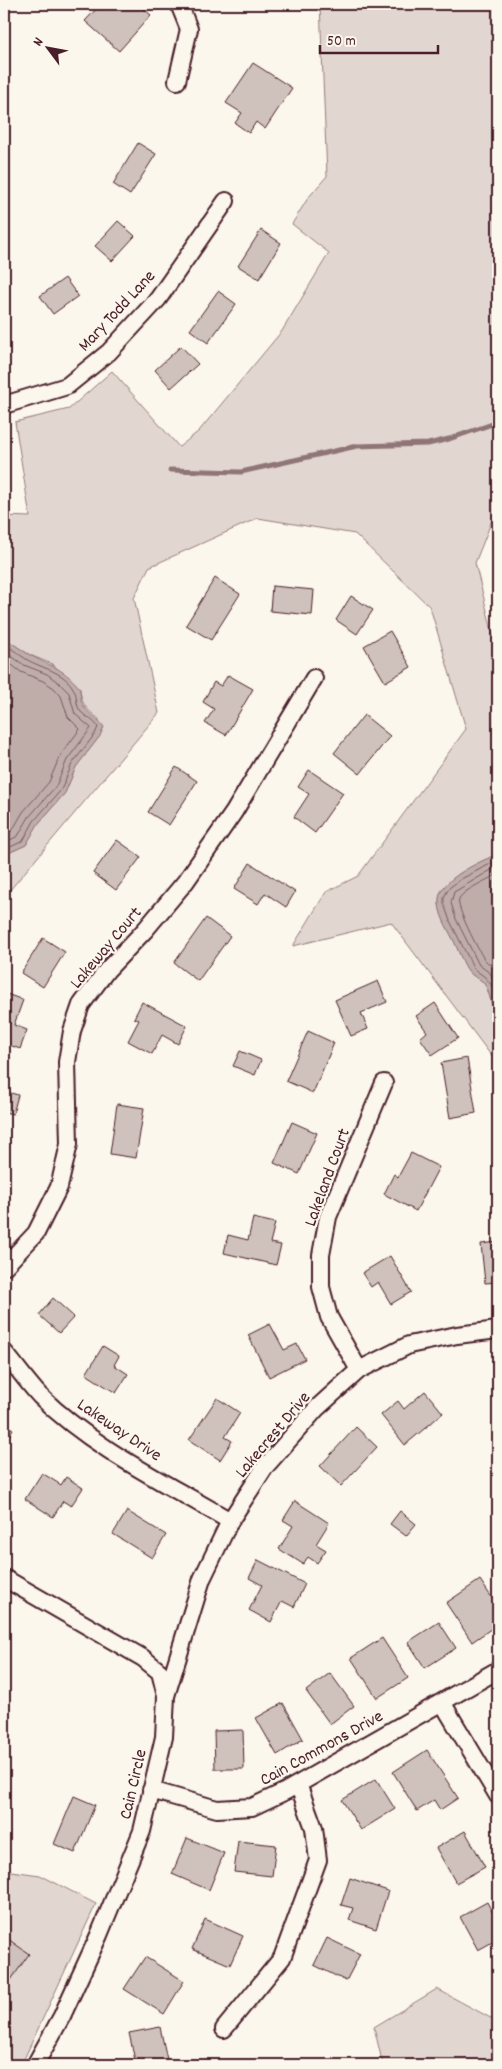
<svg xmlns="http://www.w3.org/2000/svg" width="502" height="2069" font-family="Dekko,sans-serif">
<rect width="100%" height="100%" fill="#fbf7ec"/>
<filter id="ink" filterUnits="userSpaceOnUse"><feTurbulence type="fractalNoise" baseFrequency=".02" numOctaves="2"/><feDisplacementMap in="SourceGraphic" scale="10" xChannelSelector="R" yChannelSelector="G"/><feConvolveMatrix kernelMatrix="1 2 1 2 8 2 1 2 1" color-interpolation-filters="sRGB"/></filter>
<g filter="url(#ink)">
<path fill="#e2d7d0" stroke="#967b7e" d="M320,4H498V505L475,563L498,655V854C481,861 440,879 439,899C438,913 447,927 453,939C458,949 463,965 470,973C474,977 479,978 483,982C491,992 490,1007 498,1017V1206L493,1058L391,922L293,946L326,892L358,876L466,729L430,607L355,534L258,518L149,567L134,598L159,713L4,897V855L26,845L38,824L65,793L76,767L100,736L99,719C86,709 81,704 80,688L52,664L30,655L4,638V516L30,517L15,422L69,409L112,371L179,447L199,431L282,331L329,253L292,224L308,198L327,176Z
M4,1870L40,1875L96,1904L25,2057L17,2065H4Z
M437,1989L498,2022V2065H383L374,2027Z"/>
<path fill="#bfadaa" stroke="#907477" d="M4,638C13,643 21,650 30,655C49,666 62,667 78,686C82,692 79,702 85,708C90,715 98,718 104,727L100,736L76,767L65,793L38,824L26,845L4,855Z
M498,854V1017C490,1007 491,992 483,982C479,978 474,977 470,973C463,965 458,949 453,939C447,927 438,913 439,899C440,879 481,861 498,854Z"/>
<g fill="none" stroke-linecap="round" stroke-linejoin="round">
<path stroke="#79585e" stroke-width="1" d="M4,644C12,648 18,654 26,659C42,669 65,671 74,690C78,697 75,705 81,712C87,718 94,720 98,727L95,734L72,764L61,790L34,821L23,841L4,850
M4,651L24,665L47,674L59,683L69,693L75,714L91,728L67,760L56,786L29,817L18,836L4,843
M4,659L21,672L43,681L54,688L61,696L68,717L80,729L60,756L49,782L23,812L12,831L4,836
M498,860L461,879L449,888L444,897V904L450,921L474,969L485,977L492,986L498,1007
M498,866L454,892L451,903L456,919L479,965L490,973L498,986
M498,874C489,879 463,890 459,899C455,906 479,951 484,959C488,964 494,966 498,971"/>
<path stroke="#907477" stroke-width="5" d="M170,470L241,472L357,446L428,444L449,439L498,422"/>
</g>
<path fill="#cfc2bc" stroke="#4a1f2b" d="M101,4H138L151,15L119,51L85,21Z
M253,63L292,88L265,129L256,122L249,133L235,123L242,113L226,103Z
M138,143L156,154L130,195L113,184Z
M118,221L135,236L112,261L95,246Z
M261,230L281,243L259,279L238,266Z
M65,278L78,296L53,314L40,296Z
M218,291L236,304L208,343L190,330Z
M181,346L198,364L171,388L155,370Z
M215,578L240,594L211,640L186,625Z
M272,586L314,590L312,615L270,611Z
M351,596L373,610L357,634L336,620Z
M390,631L411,667L385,682L364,646Z
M228,675L253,689L226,735L205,723L214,709L203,702L214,682L221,686Z
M364,715L390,736L360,774L334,753Z
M176,767L197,781L169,825L148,812Z
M309,770L343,793L315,833L294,817L309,794L298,787Z
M117,840L141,857L116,890L93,873Z
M250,863L295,892L286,907L265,893L258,904L234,889Z
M206,918L230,936L198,981L174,963Z
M43,938L65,952L43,987L21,973Z
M378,981L387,1002L361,1013L368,1029L351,1036L335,1000Z
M4,993L23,1000L14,1025L27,1030L20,1049L4,1043Z
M142,1002L187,1026L178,1044L162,1035L152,1054L128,1041L139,1020L134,1018Z
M435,1003L458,1038L432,1055L420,1038L427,1032L416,1016Z
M308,1031L334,1043L313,1093L286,1081Z
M240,1051L261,1060L255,1075L233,1066Z
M467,1058L476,1113L450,1118L441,1063Z
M4,1062L9,1063L4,1082Z
M4,1091L18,1095L13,1114L4,1112Z
M117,1104L144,1108L136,1158L110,1154Z
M292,1122L317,1133L299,1174L274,1163Z
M411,1153L439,1167L416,1211L384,1194L394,1174L398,1177Z
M253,1218L275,1223L270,1243L281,1245L276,1265L224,1253L228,1235L248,1240Z
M498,1242V1282L485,1283L481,1244Z
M390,1256L411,1292L391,1304L378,1282L371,1287L362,1273Z
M53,1298L74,1317L59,1333L39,1315Z
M270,1324L284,1350L297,1344L305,1359L269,1377L248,1335Z
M103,1346L119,1356L114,1365L128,1374L116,1393L86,1374Z
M425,1391L443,1413L405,1445L381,1415L398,1401L404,1409Z
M217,1398L240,1413L225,1437L232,1441L220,1460L189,1440Z
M4,1424L13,1429L4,1444Z
M356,1427L377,1447L341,1486L320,1466Z
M42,1473L61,1485L66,1477L83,1488L71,1506L63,1501L53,1517L25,1499Z
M295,1501L329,1523L316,1544L326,1550L317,1563L308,1557L303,1564L279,1549L293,1526L283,1520Z
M127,1511L166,1535L152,1558L113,1534Z
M400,1511L416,1524L406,1536L390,1524Z
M258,1560L305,1584L294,1607L282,1601L271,1622L249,1610L262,1585L249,1578Z
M480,1580L498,1607V1624L472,1642L446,1603Z
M439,1622L456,1648L425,1668L408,1642Z
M382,1638L408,1678L377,1698L351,1658Z
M330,1673L354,1706L330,1724L306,1691Z
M283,1703L303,1739L277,1755L256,1718Z
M243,1730L244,1769H215L214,1731Z
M427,1750L458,1798L440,1810L434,1800L417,1811L393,1772Z
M376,1779L395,1809L361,1830L342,1800Z
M74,1796L95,1805L75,1853L54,1844Z
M465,1831L485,1867L456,1883L436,1848Z
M187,1838L224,1853L209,1890L172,1874Z
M238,1841L276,1845L272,1876L234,1872Z
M350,1878L388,1891L376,1929L349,1920L353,1908L341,1905Z
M487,1902L498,1923V1939L478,1950L460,1917Z
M205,1919L243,1936L230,1965L192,1949Z
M4,1936L29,1954L4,1990Z
M327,1938L360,1954L346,1981L314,1965Z
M145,1957L184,1981L164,2014L124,1989Z
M160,2027L168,2064L136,2065L129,2033Z"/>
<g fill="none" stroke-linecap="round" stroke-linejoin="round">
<g stroke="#4a1f2b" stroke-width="20">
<path id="minor" d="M177,81L189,29L179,4
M4,405L67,386L109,352L158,299L226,201
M4,1267L36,1233L59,1187L69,1144L67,1062L72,1031L81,1005L107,970L145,930L186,881L234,812L314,678
M4,1352C16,1366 27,1382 40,1396C94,1449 166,1483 230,1521
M359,1370L329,1317L321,1287V1255L328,1217L384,1083
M4,1578L143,1658L160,1672L166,1696L164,1737L142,1831L99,1935L62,2016L35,2065
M166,1696L202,1579L230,1521L265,1467L317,1408L359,1370L409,1345L457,1335L498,1330
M442,1702L498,1796
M151,1790L217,1809L252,1807L286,1791L498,1670
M224,2029L282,1958L318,1860L314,1828L298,1784"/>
</g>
<use href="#minor" stroke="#fbf7ec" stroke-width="16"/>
</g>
</g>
<g text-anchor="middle" stroke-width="4.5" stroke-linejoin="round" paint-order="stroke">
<g font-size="18" fill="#4a1f2b" stroke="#fbf7ec">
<text transform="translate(116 310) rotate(-47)" y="6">Mary Todd Lane</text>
<text transform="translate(105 947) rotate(-50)" y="6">Lakeway Court</text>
<text transform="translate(326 1177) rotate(-70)" y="6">Lakeland Court</text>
<text transform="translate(120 1429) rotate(34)" y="6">Lakeway Drive</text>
<text transform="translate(272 1434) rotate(-50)" y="6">Lakecrest Drive</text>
<text transform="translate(321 1747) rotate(-29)" y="6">Cain Commons Drive</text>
<text transform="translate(132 1784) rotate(-77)" y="6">Cain Circle</text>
</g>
</g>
<rect width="502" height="2069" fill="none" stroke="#fbf7ec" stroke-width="20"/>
<rect x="10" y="10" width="482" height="2049" fill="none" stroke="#4a1f2b" stroke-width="2" filter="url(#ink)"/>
<g transform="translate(48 48) rotate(302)" stroke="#fbf7ec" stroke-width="4" paint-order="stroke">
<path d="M0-4L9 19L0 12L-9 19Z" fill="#4a1f2b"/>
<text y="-8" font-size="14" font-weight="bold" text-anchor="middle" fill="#4a1f2b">N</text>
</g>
<path d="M320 45v8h118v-8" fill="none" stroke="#4a1f2b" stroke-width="2.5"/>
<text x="327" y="45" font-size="15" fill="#4a1f2b" stroke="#fbf7ec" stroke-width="4" paint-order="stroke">50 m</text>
</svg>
